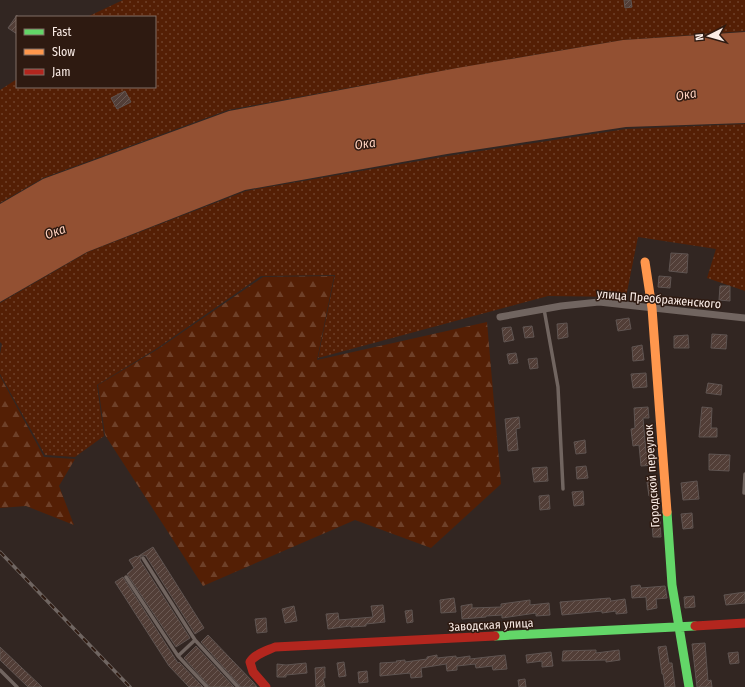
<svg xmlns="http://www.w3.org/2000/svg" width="745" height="687" font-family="'Fira Sans Condensed',sans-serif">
<defs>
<pattern id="grass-dots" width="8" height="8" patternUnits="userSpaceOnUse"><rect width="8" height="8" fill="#541f05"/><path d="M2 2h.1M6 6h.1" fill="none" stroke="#6e4029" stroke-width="1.8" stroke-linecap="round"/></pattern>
<pattern id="forest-firs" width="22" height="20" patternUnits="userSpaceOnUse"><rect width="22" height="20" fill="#541f05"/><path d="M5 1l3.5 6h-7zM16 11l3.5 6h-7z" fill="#6e4029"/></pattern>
<pattern id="building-hatch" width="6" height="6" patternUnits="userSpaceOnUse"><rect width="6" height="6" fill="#523e37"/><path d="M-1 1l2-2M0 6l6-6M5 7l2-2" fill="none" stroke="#6c5a54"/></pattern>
</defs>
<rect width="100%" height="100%" fill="#322622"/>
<path fill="url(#grass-dots)" d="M123,0H745V31L622,40L457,68L228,110L43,178L0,203V90L17,79V87H155V17H87Z
M745,124V291L707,278L716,249L638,237L626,297L548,296L318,358L335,275L261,276L156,349L97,385L104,436L75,457L45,455L0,374V354L2,344L0,342V303L88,252L246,191L448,156L626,129Z"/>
<path fill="url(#forest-firs)" d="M334,276L317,360L487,322L501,484L431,548L355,520L203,586L105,435L98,385L158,349L263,277Z
M0,376L44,457L75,459L59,486L74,525L26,506L0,508Z"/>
<path fill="#935032" d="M745,32V123L626,127L447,154L245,190L87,252L0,302V204L43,179L229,111L457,68L623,40Z"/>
<path fill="url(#building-hatch)" stroke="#5f5451" d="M624,0H631L632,7L625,8Z
M17,15V34L8,28Z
M125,91L131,102L117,109L111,98Z
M671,253L688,254L687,273L669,271Z
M659,276L671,277L670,288L658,287Z
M720,286H730V301L719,300Z
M629,318L631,329L618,331L616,320Z
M567,323L568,337L558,339L557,324Z
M532,326L534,337L525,338L523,327Z
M511,327L514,340L504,342L502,328Z
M712,334L727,335L726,349L711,348Z
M688,335L689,348H674V336Z
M642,345L644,360L633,361L632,347Z
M516,353L518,363L509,364L507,354Z
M537,358L538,368L530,369L528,359Z
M646,373L647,387L633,388L631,374Z
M708,383L722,385L721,395L706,393Z
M648,407L649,418H643L646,452L652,451L654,465L641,466L639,445L633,446L631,429L635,428L634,408Z
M702,407L712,408L711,428H717V437H699Z
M519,417L520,428L516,429L518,450L508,451L505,419Z
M585,440L586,453L576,454L574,442Z
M709,454L730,455L729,471L709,470Z
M586,466L588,478L577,479L576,467Z
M547,467L548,481L534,482L532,468Z
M657,481L658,495L649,496L647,482Z
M697,481L699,499L683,500L681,483Z
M583,491L584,505L574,506L572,492Z
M549,495L550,509L540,510L539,496Z
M692,513L693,528L683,529L681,514Z
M660,521L661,537H653L652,522Z
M153,547L204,628L195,634L146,556L143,555L141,556L140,560L190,638L176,647L127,574L134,568L129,560L136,556L137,557Z
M123,577L178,663L179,662L203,687H189L169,666L115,582Z
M640,585L641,588L665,586L667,598L656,599L657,608L647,610L646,597L632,598L631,586Z
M745,592V603L726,605L724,595Z
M694,596L695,607L685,608L684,597Z
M454,598L456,612L441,613L440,600Z
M610,598L611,601L625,599L627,613L616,614V611L602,613V611L562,615L560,602Z
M530,600V605L549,603L550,615L536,616V613L502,618V615L486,616V617L462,619L461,606L472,604V608L501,607V604Z
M383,605L385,622L366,624V626L351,627L350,626L328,629L326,614L338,613L339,620L373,617L371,606Z
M294,606L297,621L285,623L282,609Z
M412,610L413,622L407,623L405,611Z
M266,618L267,632L257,633L255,619Z
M208,635L253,682L257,687H241L201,642Z
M705,643L708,681L711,680L712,687H697L692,644Z
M196,646L234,687H210L184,658Z
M666,646L669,663H672L675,687H665L663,674H662L658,647Z
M0,647L42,687H28L0,660Z
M596,650V653L619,650L620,660L606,662V660L562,661L563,651Z
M551,652L553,666L542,667V661L527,663L526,655Z
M738,652L739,663L730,664L728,653Z
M437,655V658L456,656V658L470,656V659L505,655L507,669L493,670L492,666L476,668L475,664L457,666V670L447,671L446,664L421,668L422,677L411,678L410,673L380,676V663L397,662L396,661L405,660V662L427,659V657Z
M344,662L346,676L339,677L337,663Z
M306,663L307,673L286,675V677H277V664L286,665Z
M325,667V678H323L325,687H316L315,668Z
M367,671L368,682L359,683L358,672Z
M525,679L526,687H519L518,680Z"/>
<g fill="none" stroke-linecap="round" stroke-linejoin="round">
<path stroke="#716560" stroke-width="3.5" d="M544,309L558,387L563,489
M744,493L745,474
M143,558L195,640L238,687
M126,577L178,656L207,687
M178,656L195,640
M0,670L17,687"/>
<path stroke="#716560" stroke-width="7" d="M500,317L561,306L599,302L745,318"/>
<path stroke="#63d668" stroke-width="9" d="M667,512L672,585L689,687
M495,636L695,626"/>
<path stroke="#ff974d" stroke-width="9" d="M645,262L652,308L667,512"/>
<path stroke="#b3261e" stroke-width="9" d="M695,626L745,623
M266,687L253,672L250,662C255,654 266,651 275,647L495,636"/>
<g stroke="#6f6561" stroke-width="3.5">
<path id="rail" d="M0,552L130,687"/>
</g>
<use href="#rail" stroke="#2e1a11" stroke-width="2" stroke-dasharray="6" stroke-linecap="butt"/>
</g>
<g text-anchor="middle" stroke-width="3" stroke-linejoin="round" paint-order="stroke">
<g font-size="12" fill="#faece6" stroke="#2e1a11">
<text transform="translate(659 299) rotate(5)" y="4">улица Преображенского</text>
<text transform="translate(652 476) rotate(-94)" y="4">Городской переулок</text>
<text transform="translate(491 625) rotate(-3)" y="4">Заводская улица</text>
</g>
<g font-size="13" font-style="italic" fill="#fdd1bf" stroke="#2e1a11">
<text transform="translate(686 94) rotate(-10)" y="5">Ока</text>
<text transform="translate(365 143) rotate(-8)" y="5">Ока</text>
<text transform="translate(55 231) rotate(-20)" y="5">Ока</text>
</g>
</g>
<rect x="16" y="16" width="140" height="72" fill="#2e1a11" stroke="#806e66"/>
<rect x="24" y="29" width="20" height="6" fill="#63d668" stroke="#806e66"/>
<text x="52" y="36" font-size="12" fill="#faece6">Fast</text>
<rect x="24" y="49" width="20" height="6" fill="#ff974d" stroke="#806e66"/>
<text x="52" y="56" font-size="12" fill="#faece6">Slow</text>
<rect x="24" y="69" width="20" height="6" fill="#b3261e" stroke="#806e66"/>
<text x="52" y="76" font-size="12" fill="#faece6">Jam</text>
<g transform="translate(709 36) rotate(264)" stroke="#2e1a11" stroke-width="3" paint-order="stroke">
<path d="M0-3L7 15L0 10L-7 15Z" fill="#faece6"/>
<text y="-6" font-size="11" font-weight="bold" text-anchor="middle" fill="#faece6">N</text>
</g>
</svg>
